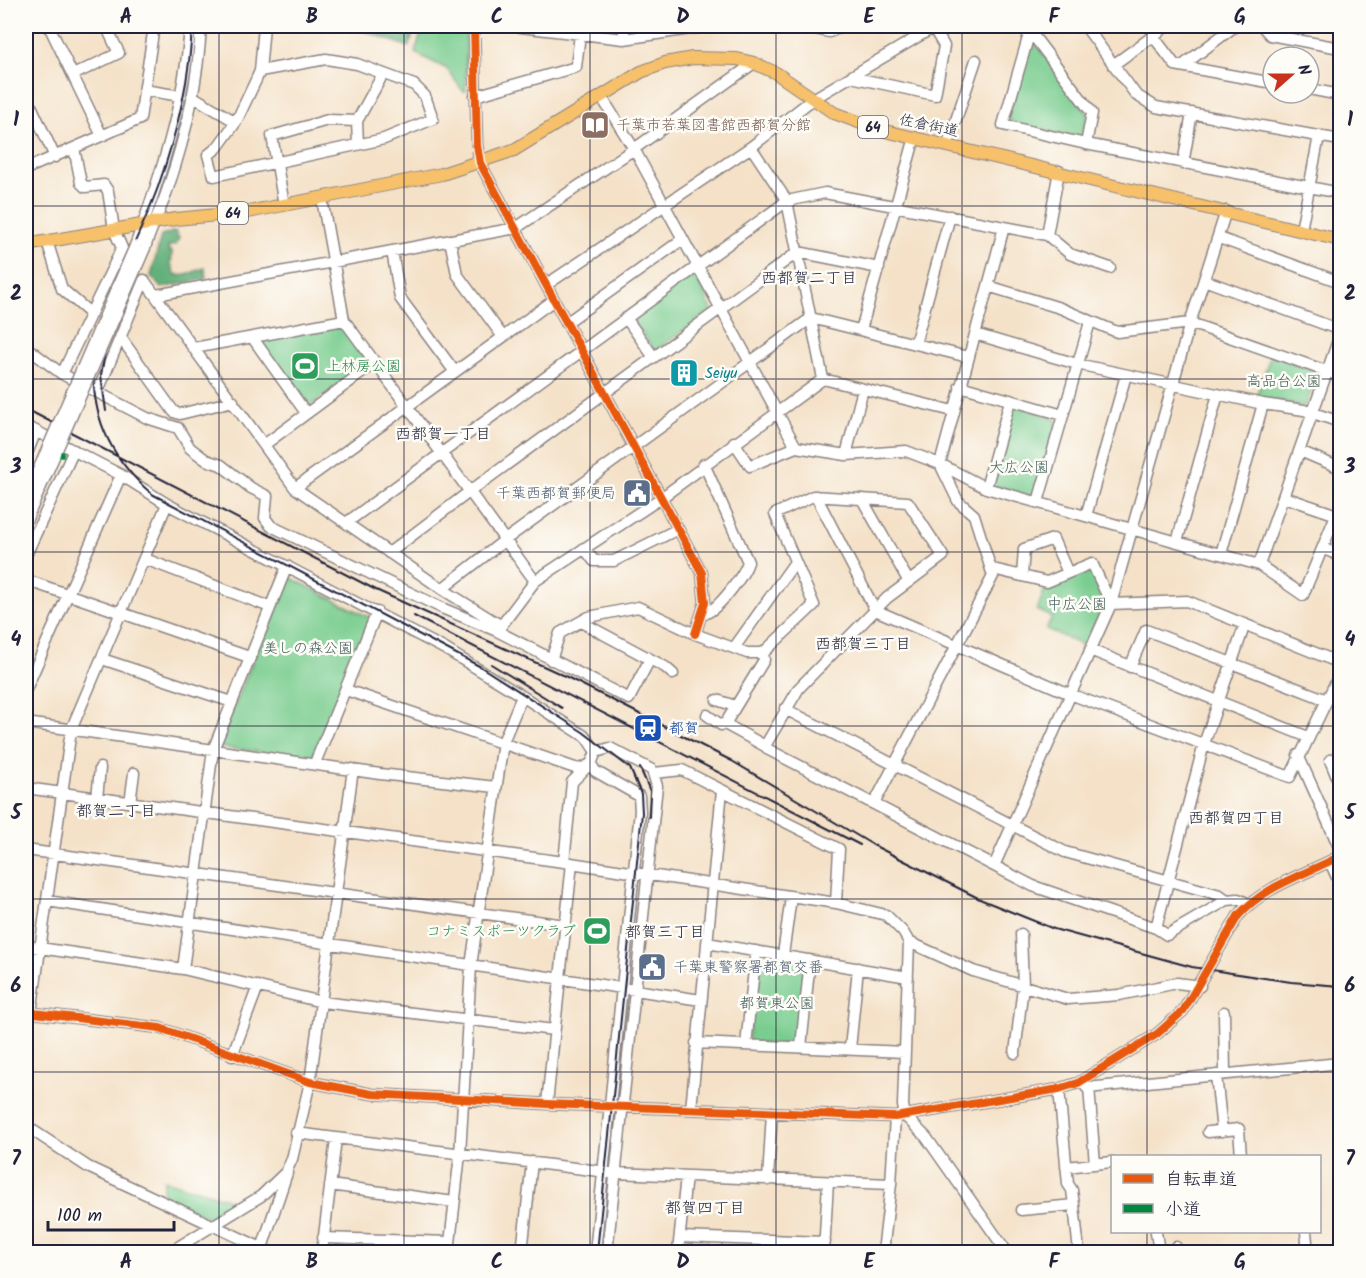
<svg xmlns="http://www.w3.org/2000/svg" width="1366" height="1278" font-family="Kalam,'Klee One',sans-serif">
<rect width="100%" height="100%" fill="#fdfcf7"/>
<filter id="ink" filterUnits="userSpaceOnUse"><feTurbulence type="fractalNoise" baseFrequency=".0167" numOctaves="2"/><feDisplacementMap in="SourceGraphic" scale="12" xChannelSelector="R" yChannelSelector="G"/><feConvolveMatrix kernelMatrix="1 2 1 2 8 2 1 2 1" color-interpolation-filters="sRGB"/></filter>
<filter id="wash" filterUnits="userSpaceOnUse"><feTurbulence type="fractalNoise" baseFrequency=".008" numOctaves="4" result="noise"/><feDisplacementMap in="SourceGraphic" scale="24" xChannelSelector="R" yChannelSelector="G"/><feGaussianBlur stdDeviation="1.35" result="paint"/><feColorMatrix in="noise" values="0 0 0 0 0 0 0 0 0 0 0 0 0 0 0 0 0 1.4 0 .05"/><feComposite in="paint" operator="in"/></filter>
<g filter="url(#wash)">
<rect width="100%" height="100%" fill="#f4e1c7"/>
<path fill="#7acd90" stroke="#4e7866" stroke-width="1.5" d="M423,26H466V91H463L447,69L415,53Z
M1028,43H1035L1088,114L1082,136L1078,139L1011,123L1008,117Z
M692,275H696L712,310L655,351L632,319Z
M343,325L369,362L306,409L259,340Z
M1271,354L1318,373L1306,405L1302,406L1256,397Z
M1017,405L1057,420L1036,496L1033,497L991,485L1011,408Z
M1092,566L1108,603L1088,648L1046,629L1052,617L1037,610L1046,586Z
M287,576L371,618L312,758L218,747Z
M757,957L804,962L806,966L797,1041L793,1045L752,1043L748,1040Z
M164,1180L240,1203L210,1218L162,1196Z"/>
<path fill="#63b07a" stroke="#42695a" stroke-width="1.5" d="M324,26H403L415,28L409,47L353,27Z
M175,231L179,238L176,245L169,246L168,250L172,252L171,264L175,274C185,279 195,270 205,268L206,279L161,288L151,276L161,236Z"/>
</g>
<g filter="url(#ink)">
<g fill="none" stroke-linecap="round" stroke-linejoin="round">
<g stroke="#8b8281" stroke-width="13">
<path id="minor" d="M49,26L102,136
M474,26L477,145L480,163L702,573L705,603L695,634
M512,26L624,39L710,26
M801,26L829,32L844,26
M1026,26L1092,113L1086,144L1340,193
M1085,26L1136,95L1156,107L1340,140
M1262,26L1270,35L1340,48
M1030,31L1003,125L1086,144
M1153,36L1175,65L1273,83
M624,39V26
M1113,65L1167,26
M1182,66L1235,26
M260,71L326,59L357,64L414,85L425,96L433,119L384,139L214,176L208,155L217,148L236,122L255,82L260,71L264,26
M73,75L119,53L106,26
M851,77L935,95L944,46L933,27
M1309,89L1340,95
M144,90L181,96
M26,95L55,157
M192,96L236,122
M475,96L576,67L580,34
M601,96L634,149L796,447L846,455L906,451L940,464L986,488L1259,565L1303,595L1336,515
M358,144L357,121L383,74
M948,144L976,60
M751,147L787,201L823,379L953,411
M1183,164L1192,113
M26,169L140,119L154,26
M1059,171L1047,235L1070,254L1110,268
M322,199L344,320L535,581
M284,205L272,136L328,120L357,121
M1301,230L1319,136
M1219,238L1340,282
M450,240L457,274L503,337
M47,241L62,289L91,314
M135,246C161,175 185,102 190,26
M145,248C151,227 162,208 168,188C186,136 198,81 201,26
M392,251L400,298L455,372
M144,280L295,488L442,589L500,625
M1204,280L1340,330
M546,285L751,147L813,99L936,26
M988,286L1060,308L1117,332L1190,323L1340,376
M156,295L516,228L634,149L754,63
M626,318L653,356
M566,323L683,239
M861,330L915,137
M975,334L1077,364L1263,404L1304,410L1340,422
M252,337L306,413
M121,338L174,412L180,414L233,401
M915,344L950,216
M26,347L62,374L147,418L178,428L190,448L206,460L221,465L251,488L267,496L265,518L271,526L444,609L497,631L629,699L650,659
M194,348L344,320
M62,374L122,248L114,230L108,191L104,185L85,187L81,183L74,148
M960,386L1063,415
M98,391L144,280
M26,426L121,475L167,504L445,649L522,696L503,742L471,966L460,1154L449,1252
M734,442L750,466L796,447
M264,445L375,363
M1300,451L1340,468
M846,455L863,389
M26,456L36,431
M295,488L554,300
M986,488L1010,401
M816,496L875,610L1070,694L1290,777L1340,673
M1284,497L1340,516
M862,499L909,582
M1038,502L1090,322
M1086,516L1126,375
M346,523L787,201L825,193L1047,235
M1177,542L1218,394
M584,548L594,561H614L678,529
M1323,548L1340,556
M389,553L469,492L798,252L879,268
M1221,554L1263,404
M26,555L74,450
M145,559L270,607
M1259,565L1340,335
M993,569L1047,582L1092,563L1111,604L1187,601L1340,663
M1022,576L1024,549L1053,539L1068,573
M26,580L249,657
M442,589L505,540L811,318L968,357
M703,614C717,612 744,575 748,562L704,464
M581,622L665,667L673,674
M1245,624L1204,744L1156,928L1167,935L1227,900L1238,899L1249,904
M498,630L535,581L661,498L823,379
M734,648L795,562
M1090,650L1308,737
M763,653L814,605L775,514L813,496L908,502L943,556L887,598L799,688L765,746L769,750L1033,886L1156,928
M102,659L232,702
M551,660L560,633L589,617L638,607L695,634L747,653H763L764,660L725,724L765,746
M1130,667L1146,630L1327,700
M26,689L121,475
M346,690L575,768L580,769L591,764
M522,696L586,737L596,752
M717,700L735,706
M785,709L1065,852L1220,895L1227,900
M707,715L721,725L725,724
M26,723L380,774L496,787
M1298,755L1340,849
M1340,757L1330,760L1340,785
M315,763L377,612
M654,773L682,770L839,849L836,903
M26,788L564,862L836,903L886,915L903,932L909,942L903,1105L905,1116L926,1137L1007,1252
M97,798L100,768
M130,803L134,773
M874,804L993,576L974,515L958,501L940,464L1004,227
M26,850L565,925
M564,862L572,782L586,768
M1330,862L1340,884
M994,866L1111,604L1190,323L1226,211
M47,901L701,1000
M909,942L973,971L1068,999L1119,995L1177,983L1200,986
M707,943L908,977
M26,946L183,969L322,1002L554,1030
M783,955L791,897
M183,969L213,750L287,566
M26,1012L160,1028L310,1082L372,1094L547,1104L895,1117L1059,1089L1078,1083L1157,1034L1183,1011L1238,916C1265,885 1305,875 1340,856
M1224,1012L1225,1074
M31,1013L71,730L167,504
M696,1043L905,1052
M746,1045L756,951
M801,1047L810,960
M850,1049L858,968
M1015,1053L1023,986L1021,934
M232,1056L258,986
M1216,1075L1222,1131
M1081,1081L1087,1088L1340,1063
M1089,1087L1095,1164
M547,1104L572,863
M691,1109L722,790
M26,1126L88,1167L270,1252
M1208,1132L1239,1129L1241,1156
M296,1133L615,1173L891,1184
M1066,1167L1112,1162
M768,1180L772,1112
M330,1185L454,1202
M1074,1205L1079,1252
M1021,1210L1074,1205L1072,1190L1068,1184L1059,1089
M1156,1232L1159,1252
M1306,1232L1308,1252
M680,1237L825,1242
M323,1238L450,1242
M1176,1247V1252
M262,1248L287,1173
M170,1252L261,1196L286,1172L292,1159L310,1082L353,769
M322,1252L336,1139
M522,1252L532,1162
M595,1252L640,811L639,796L595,771L591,764L596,752L610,748L652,770L657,786L607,1252
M678,1252L686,1176
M824,1252L828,1182
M883,1252L891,1184L895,1117"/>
</g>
<g stroke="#8b8281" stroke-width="14">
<path id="major" d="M26,245L176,219L248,212L442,174L514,150L641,72L665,63L693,58L737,59L754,63L776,73L834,113L877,129L1340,240"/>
</g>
<use href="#minor" stroke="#fff" stroke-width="10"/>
<use href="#major" stroke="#f7c06b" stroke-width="12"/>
<path stroke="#22223b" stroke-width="2" d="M192,26C190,80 176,136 158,187C139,239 110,288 97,341C85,403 104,453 152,494L481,667L583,732L630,768L641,794L642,813L597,1252
M26,409L376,590L563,675L732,761L873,845L982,900L1054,929L1192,967L1291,982L1340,986
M106,411L101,375L110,325
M414,616L860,845
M491,664L562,708
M640,768L650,791L649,817"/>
<g stroke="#8b8281" stroke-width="13" stroke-linecap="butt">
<path id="minor-bridge" d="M26,498L135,246
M26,521L145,248"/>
</g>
<use href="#minor-bridge" stroke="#fff" stroke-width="10"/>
<path stroke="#00873e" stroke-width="6" stroke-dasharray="12 6" stroke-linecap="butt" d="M60,454L64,455"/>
<g stroke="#fdfcf7" stroke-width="11">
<path id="cycleway" d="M474,26L477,145L480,163L702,573L705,603L695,634
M26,1012L160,1028L310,1082L372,1094L547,1104L895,1117L1059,1089L1078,1083L1157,1034L1183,1011L1238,916C1265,885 1305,875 1340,856"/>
</g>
<use href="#cycleway" stroke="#e8590c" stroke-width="8"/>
</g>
</g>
<path fill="none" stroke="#22223b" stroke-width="1.5" stroke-opacity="0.55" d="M219,26V1252M404,26V1252M590,26V1252M776,26V1252M962,26V1252M1147,26V1156M26,206H1340M26,379H1340M26,552H1340M26,726H1340M26,899H1340M26,1072H1340M1147,1232V1252"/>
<defs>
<g id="library-square" transform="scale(1.5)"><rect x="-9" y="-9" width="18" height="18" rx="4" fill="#8d6e63" stroke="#fdfcf7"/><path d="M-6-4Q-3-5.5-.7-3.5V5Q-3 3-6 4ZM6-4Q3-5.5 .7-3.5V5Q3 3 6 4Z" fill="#fff"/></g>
<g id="stadium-square" transform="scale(1.5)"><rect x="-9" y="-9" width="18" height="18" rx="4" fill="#2e9e5b" stroke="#fdfcf7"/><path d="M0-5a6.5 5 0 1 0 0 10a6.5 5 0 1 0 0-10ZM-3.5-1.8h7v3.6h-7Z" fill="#fff"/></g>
<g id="building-square" transform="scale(1.5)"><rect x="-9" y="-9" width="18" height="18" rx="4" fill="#0f9aa8" stroke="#fdfcf7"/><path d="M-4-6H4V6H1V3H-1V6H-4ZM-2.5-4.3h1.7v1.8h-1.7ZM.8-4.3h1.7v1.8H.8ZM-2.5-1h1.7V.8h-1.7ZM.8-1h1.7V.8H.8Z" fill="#fff"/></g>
<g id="civic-square" transform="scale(1.5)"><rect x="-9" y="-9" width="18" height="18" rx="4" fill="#5c6f8a" stroke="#fdfcf7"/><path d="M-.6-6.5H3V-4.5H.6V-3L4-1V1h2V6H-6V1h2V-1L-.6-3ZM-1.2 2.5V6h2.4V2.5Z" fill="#fff"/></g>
<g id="station-square" transform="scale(1.5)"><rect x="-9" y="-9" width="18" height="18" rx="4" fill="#1a4fb4" stroke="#fdfcf7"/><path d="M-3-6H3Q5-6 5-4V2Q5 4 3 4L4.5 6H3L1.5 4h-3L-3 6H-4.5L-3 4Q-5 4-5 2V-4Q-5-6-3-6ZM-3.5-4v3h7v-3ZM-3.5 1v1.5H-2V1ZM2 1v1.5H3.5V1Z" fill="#fff"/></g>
</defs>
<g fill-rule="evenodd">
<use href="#library-square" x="595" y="125"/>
<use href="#stadium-square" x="305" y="366"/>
<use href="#building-square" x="684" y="373"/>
<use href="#civic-square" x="637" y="493"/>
<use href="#station-square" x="648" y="728"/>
<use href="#stadium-square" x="597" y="931"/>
<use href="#civic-square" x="652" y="967"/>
</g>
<g text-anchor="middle" stroke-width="5" stroke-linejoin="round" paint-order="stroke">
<g fill="#fdfcf7" stroke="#646373" stroke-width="1.5">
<rect x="858" y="116" width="30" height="22" rx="4.5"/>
<rect x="218" y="202" width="30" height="22" rx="4.5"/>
</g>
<g font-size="14" font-weight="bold" fill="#22223b">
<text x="873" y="132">64</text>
<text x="233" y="218">64</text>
</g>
<g font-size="15" fill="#785e54" stroke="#fdfcf7" text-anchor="start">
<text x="616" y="130">千葉市若葉図書館西都賀分館</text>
</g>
<g font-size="15" fill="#22223b" stroke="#fdfcf7">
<text transform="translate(929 125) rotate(12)" y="5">佐倉街道</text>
</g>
<g font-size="15" fill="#27864d" stroke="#fdfcf7" text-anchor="start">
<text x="326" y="371">上林房公園</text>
<text x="576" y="936" text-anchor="end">コナミスポーツクラブ</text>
</g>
<g font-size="15" fill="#0d838f" stroke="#fdfcf7" text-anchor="start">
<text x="705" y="378">Seiyu</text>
</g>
<g font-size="15" fill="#415e59" stroke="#fdfcf7">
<text x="1284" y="386">高品台公園</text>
<text x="1019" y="472">大広公園</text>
<text x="1077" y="609">中広公園</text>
<text x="308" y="653">美しの森公園</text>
<text x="777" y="1008">都賀東公園</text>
</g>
<g font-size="15" fill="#4e5e75" stroke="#fdfcf7" text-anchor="end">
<text x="616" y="498">千葉西都賀郵便局</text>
<text x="673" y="972" text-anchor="start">千葉東警察署都賀交番</text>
</g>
<g font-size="15" fill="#164399" stroke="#fdfcf7" text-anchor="start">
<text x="669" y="733">都賀</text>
</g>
<g font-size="16" fill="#22223b" stroke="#fdfcf7">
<text x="809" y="283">西都賀二丁目</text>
<text x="443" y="439">西都賀一丁目</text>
<text x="863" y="649">西都賀三丁目</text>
<text x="116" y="816">都賀二丁目</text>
<text x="1236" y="823">西都賀四丁目</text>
<text x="665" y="937">都賀三丁目</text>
<text x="705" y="1213">都賀四丁目</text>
</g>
</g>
<rect width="1366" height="1278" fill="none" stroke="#fdfcf7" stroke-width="66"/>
<rect x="1111" y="1155" width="210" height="78" fill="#fdfcf7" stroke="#a5a5ac" stroke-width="1.5"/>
<rect x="1123" y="1174" width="30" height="9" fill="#e8590c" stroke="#a5a5ac" stroke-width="1.5"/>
<text x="1165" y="1185" font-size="18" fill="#22223b">自転車道</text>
<rect x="1123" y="1204" width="30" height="9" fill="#00873e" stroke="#a5a5ac" stroke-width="1.5"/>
<text x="1165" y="1215" font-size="18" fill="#22223b">小道</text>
<g transform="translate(1291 75) rotate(69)"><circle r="28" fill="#fdfcf7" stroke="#a5a5ac" stroke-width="1.5"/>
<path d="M0-4.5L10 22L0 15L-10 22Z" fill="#c8321e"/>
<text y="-9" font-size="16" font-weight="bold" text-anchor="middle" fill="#22223b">N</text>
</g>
<path d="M48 1221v9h126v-9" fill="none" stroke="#22223b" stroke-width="3"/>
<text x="57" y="1221" font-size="18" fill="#22223b" stroke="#fdfcf7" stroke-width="4.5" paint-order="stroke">100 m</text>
<rect x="33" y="33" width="1300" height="1212" fill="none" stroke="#22223b" stroke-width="2"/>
<g font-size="20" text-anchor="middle" font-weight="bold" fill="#22223b">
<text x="126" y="23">A</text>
<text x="312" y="23">B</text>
<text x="497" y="23">C</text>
<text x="683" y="23">D</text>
<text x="869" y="23">E</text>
<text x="1054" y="23">F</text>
<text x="1240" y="23">G</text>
<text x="16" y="126">1</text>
<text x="1350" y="126">1</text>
<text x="16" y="300">2</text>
<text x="1350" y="300">2</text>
<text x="16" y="473">3</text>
<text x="1350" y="473">3</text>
<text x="16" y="646">4</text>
<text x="1350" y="646">4</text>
<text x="16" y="819">5</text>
<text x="1350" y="819">5</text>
<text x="16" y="992">6</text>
<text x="1350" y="992">6</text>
<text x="16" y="1165">7</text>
<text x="1350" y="1165">7</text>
<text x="126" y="1268">A</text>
<text x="312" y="1268">B</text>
<text x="497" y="1268">C</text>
<text x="683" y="1268">D</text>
<text x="869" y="1268">E</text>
<text x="1054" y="1268">F</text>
<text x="1240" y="1268">G</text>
</g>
</svg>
